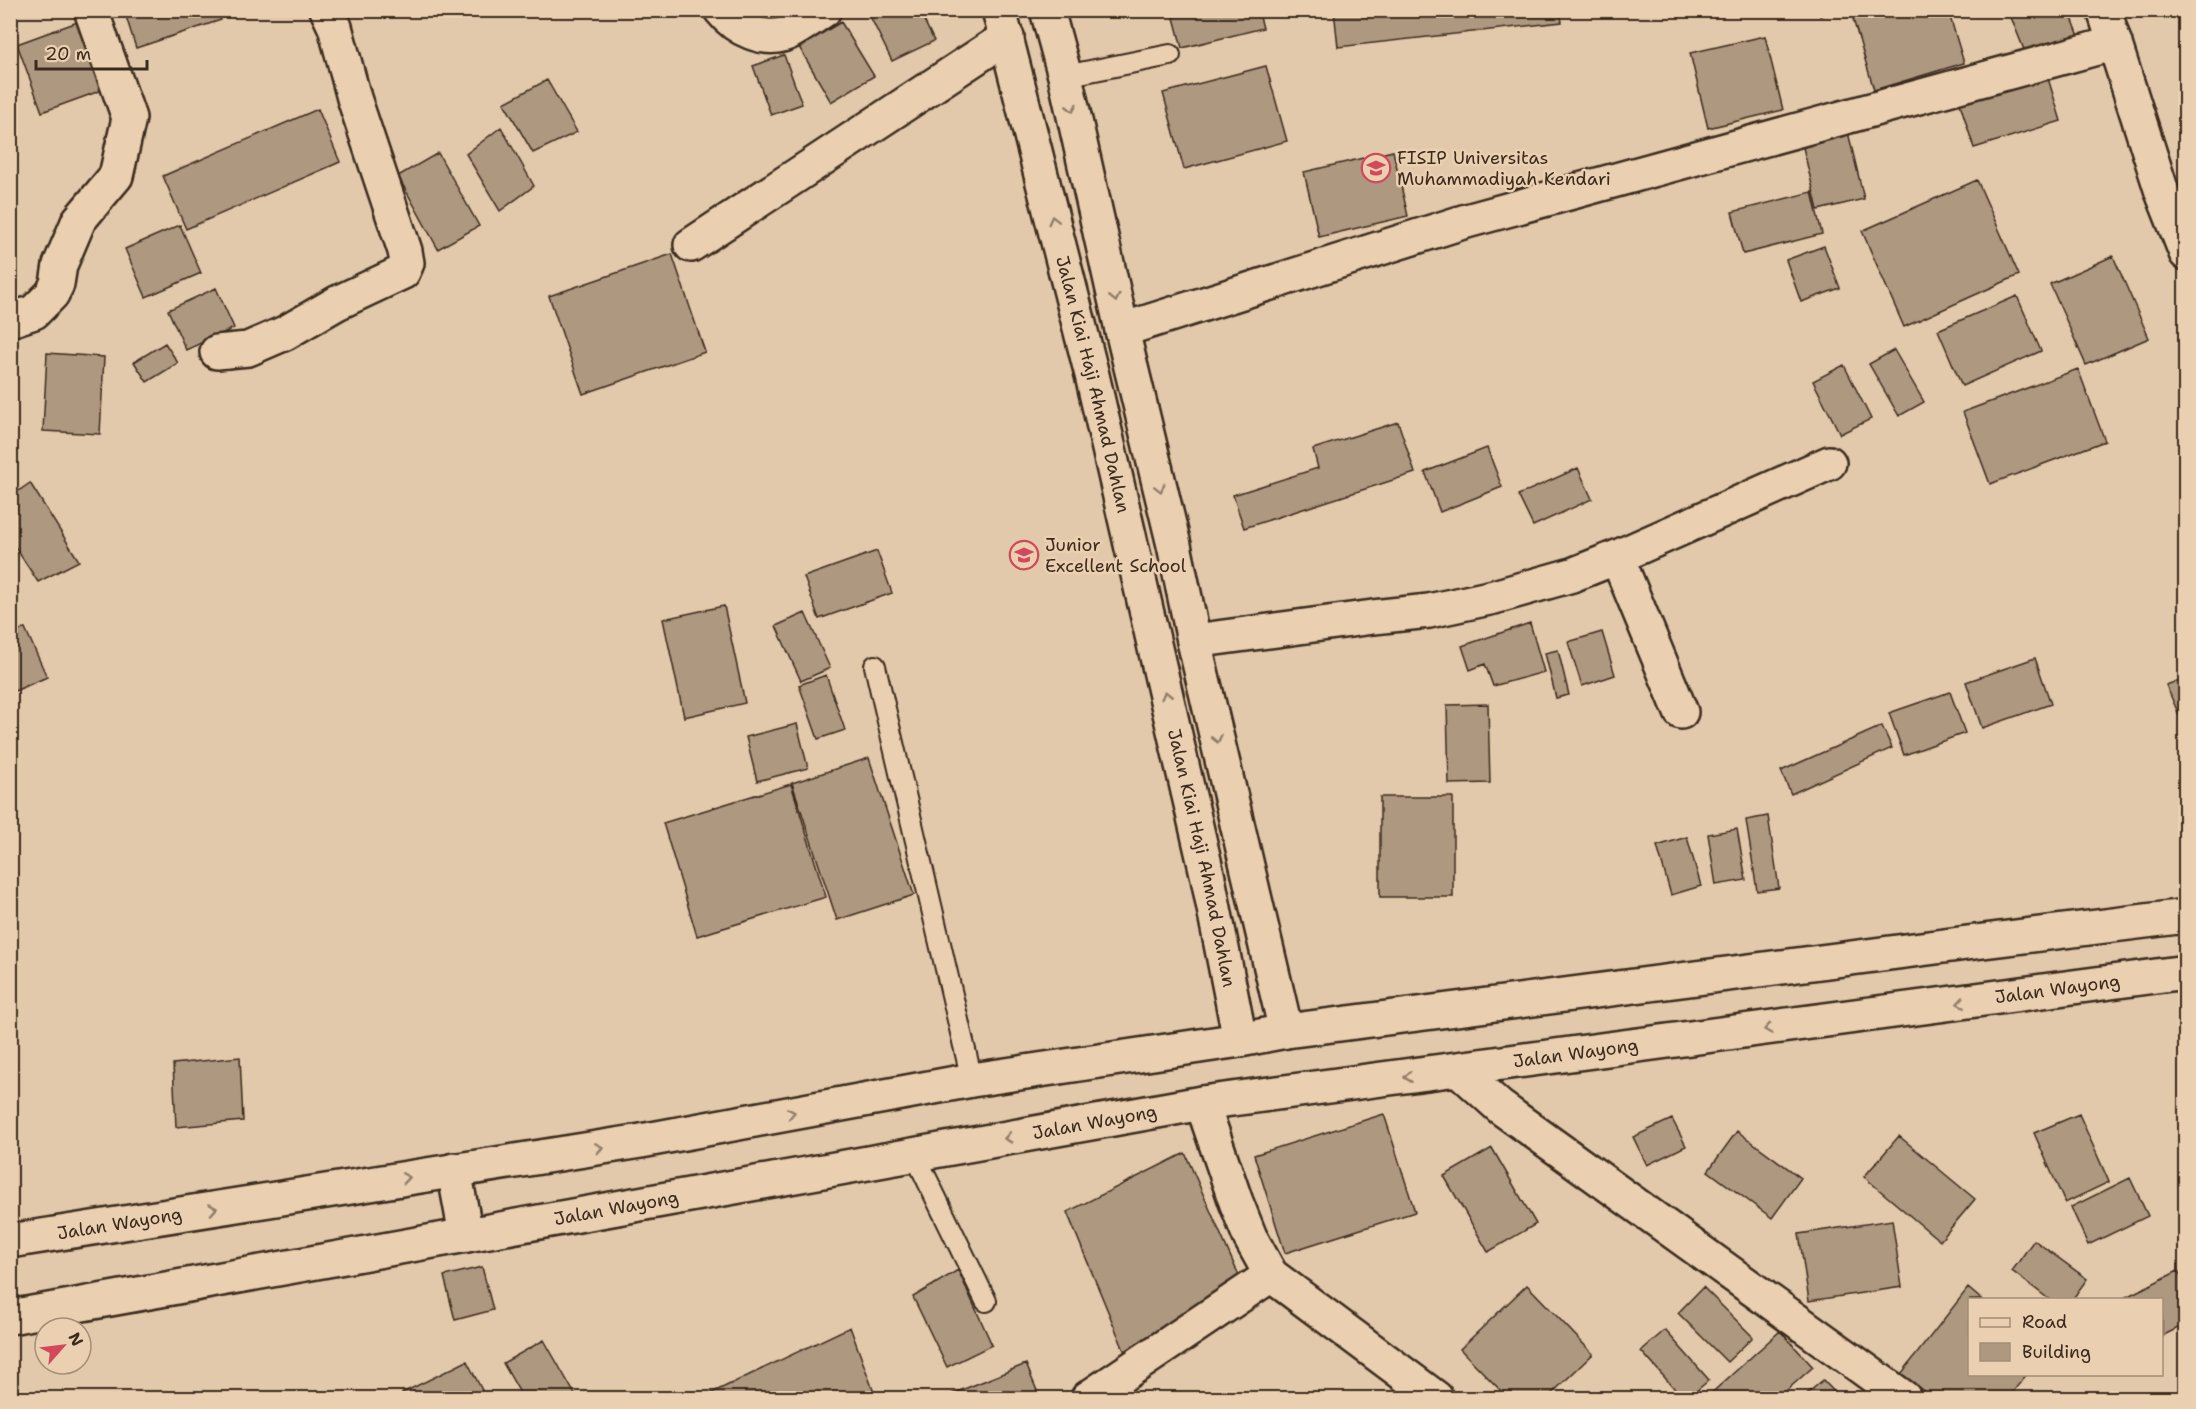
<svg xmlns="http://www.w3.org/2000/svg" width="2196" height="1409" font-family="'Shantell Sans',sans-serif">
<rect width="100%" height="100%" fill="#e3c9ab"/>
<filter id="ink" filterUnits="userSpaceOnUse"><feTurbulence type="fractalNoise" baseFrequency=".0167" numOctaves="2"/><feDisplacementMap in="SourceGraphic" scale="12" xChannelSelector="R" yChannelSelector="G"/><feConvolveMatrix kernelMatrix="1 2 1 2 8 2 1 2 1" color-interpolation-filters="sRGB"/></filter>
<g filter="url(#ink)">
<path fill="#af9880" stroke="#3b2a1e" stroke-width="1.5" d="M124,10H218L221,20L136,48Z
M867,10H919L934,41L892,61Z
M1172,10H1258L1263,28L1182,48Z
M1334,10H1560L1562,22L1338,47Z
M1692,10H1719L1693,17Z
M1818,10H1839L1820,16Z
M1882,10H1948L1964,63L1874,90L1853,19Z
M2008,10H2069L2079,36L2027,57Z
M83,20L108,88L42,112L17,44Z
M841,22L874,76L831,102L799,47Z
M1765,36L1783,110L1708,128L1690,53Z
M784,55L802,104L771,115L753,66Z
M2044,65L2061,121L1974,148L1956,91Z
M1266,66L1287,141L1184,169L1163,93Z
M547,80L577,132L533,153L504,103Z
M318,109L340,162L186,229L163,176Z
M501,127L534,186L500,211L466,154Z
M1847,128L1864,199L1818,210L1801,139Z
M1393,151L1408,216L1319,237L1304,172Z
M438,153L479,226L438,249L398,176Z
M1977,180L2019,275L1904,327L1862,231Z
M1812,192L1822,234L1743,254L1732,212Z
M180,225L201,273L146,297L125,249Z
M1824,246L1840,288L1801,302L1786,260Z
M672,254L705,352L583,394L549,296Z
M2113,256L2149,338L2086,365L2050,284Z
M216,288L234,328L186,350L168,310Z
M2017,296L2041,351L1962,386L1938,330Z
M165,343L178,363L147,382L134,362Z
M1894,350L1924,402L1899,416L1869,364Z
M47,353L104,357L100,434L43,431Z
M1844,365L1871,419L1840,434L1813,381Z
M2078,369L2105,441L1990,484L1963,412Z
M1398,422L1415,473L1244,528L1233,495L1318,468L1313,449Z
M1487,448L1502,487L1440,512L1425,472Z
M1578,468L1592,499L1533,526L1518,495Z
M30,483L79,561L38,582L10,539V497Z
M877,551L892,593L819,619L804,577Z
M724,606L745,703L684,717L663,619Z
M805,613L830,668L801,681L776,626Z
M1530,623L1544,672L1493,686L1485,664L1470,670L1462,646Z
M25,628L47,677L10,693V635Z
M1602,632L1615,675L1582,686L1568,642Z
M1558,650L1569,695L1556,698L1545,653Z
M2035,658L2051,704L1982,728L1966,682Z
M826,675L845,730L818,739L799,685Z
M2186,678V731L2166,685Z
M1950,692L1965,733L1904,755L1889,713Z
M1488,704L1490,783L1449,784L1447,705Z
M797,724L808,768L757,781L746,737Z
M1882,726L1892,748L1791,794L1781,771Z
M869,758L914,895L837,920L792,783Z
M791,784L826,897L697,936L663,823Z
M1380,797H1453V897H1380Z
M1768,816L1779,888L1757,891L1746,820Z
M1737,829L1746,880L1716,885L1708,834Z
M1687,837L1701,886L1671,895L1657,846Z
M240,1057L243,1121L176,1127L173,1064Z
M1384,1114L1415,1212L1285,1253L1254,1155Z
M2079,1114L2109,1182L2065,1203L2034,1133Z
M1672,1119L1686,1146L1647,1165L1633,1137Z
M1737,1131L1801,1178L1772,1218L1708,1171Z
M1899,1136L1975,1199L1940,1241L1864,1177Z
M1492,1148L1536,1224L1488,1252L1444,1176Z
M1185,1153L1243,1285L1128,1360L1067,1212Z
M2130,1178L2148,1216L2088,1245L2071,1207Z
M1892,1220L1902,1287L1809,1301L1799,1234Z
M2034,1240L2087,1279L2072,1300H2050L2012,1271Z
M482,1267L493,1310L455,1320L444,1276Z
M958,1270L992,1345L947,1367L913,1297Z
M2178,1271L2186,1285V1324L2162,1336V1300H2120Z
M1527,1285L1593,1354L1547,1398H1508L1460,1349Z
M1703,1287L1753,1337L1727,1362L1678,1313Z
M1968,1288L1982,1300H1970V1374H2027L2008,1398H1933L1901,1374Z
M850,1327L876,1398H701Z
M1665,1330L1709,1380L1688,1398H1683L1641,1351Z
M1780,1331L1813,1367L1778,1398H1706Z
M544,1340L577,1398H523L503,1363Z
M467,1361L486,1398H404L402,1393Z
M1026,1364L1040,1398H942Z
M1823,1380L1840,1398H1802Z"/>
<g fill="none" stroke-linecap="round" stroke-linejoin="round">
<g stroke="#3b2a1e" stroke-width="24">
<path id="service" d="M1065,76L1170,55
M875,666L972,1080
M915,1155L986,1301"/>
</g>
<g stroke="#3b2a1e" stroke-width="38">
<path id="minor" d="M721,10C736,29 764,43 788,33C800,27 812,18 824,10
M2104,10L2162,192L2186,253
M691,245L1007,37
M10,320L34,312L52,294L57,284L60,265L79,220L116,176L129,118L91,10
M1122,330L1463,222L2115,43
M217,352L248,349L285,333L337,303L403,272L407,263L405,251L354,98L335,27L327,10
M1617,557L1681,712
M1194,641L1373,617L1429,611L1494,597L1572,575L1617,557L1829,463
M1459,1070L1500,1107L1904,1398
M1202,1103L1236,1202L1250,1237L1271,1275L1436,1398
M1088,1398L1271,1275"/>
</g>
<g stroke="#3b2a1e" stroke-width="38">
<g id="secondary">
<path id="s1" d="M999,10L1092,375L1208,878L1240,1040"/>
<path d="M1047,10L1065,76L1122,330L1174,545L1194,641L1286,1031"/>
<path d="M454,1170L466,1235"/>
<path id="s2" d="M10,1241L641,1141L972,1080L1240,1040L1286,1031L1967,943L2186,916"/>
<path id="s3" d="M10,1317L1202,1103L2186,972"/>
</g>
</g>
<use href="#service" stroke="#ead0b1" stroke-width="20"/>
<use href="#minor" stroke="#ead0b1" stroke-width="33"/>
<use href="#secondary" stroke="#ead0b1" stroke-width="33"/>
</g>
<defs><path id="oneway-chevron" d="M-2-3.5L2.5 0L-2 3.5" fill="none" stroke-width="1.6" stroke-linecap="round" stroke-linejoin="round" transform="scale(1.5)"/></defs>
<g stroke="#927d68">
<use href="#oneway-chevron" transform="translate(1072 108) rotate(77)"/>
<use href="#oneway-chevron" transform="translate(1053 220) rotate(-104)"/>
<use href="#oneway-chevron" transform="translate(1115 298) rotate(77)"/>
<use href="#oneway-chevron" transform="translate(1160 488) rotate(76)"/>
<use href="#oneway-chevron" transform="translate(1166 695) rotate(-103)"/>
<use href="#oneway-chevron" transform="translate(1217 739) rotate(77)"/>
<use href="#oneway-chevron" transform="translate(1961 1003) rotate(172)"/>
<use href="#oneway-chevron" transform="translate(1768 1029) rotate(172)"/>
<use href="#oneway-chevron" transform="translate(1408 1077) rotate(173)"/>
<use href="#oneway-chevron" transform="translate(791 1113) rotate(-11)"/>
<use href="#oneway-chevron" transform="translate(1008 1138) rotate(170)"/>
<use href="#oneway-chevron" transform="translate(599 1148) rotate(-9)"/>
<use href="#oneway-chevron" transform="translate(406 1178) rotate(-9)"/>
<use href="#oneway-chevron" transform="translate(213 1209) rotate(-9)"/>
</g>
</g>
<defs>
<g id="university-ring" transform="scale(1.5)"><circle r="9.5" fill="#ead0b1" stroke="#d1495b" stroke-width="1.5"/><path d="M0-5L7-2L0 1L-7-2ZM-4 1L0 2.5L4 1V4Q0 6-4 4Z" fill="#d1495b"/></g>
<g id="school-ring" transform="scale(1.5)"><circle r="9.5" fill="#ead0b1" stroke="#d1495b" stroke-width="1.5"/><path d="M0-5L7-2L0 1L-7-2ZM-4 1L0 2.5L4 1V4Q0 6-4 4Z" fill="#d1495b"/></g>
</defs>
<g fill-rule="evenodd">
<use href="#university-ring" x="1376" y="168"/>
<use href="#school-ring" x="1024" y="555"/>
</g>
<g text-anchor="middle" stroke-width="5" stroke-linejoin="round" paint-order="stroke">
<g font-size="18" fill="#3b2a1e" stroke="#ead0b1" text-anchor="start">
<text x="1397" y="164">FISIP Universitas<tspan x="1397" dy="21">Muhammadiyah Kendari</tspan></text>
<text x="1045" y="551">Junior<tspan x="1045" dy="21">Excellent School</tspan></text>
</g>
<g font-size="18" fill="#3b2a1e" stroke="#ead0b1">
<text dy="6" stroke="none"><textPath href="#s1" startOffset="386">Jalan Kiai Haji Ahmad Dahlan</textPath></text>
<text dy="6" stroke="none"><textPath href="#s1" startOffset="872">Jalan Kiai Haji Ahmad Dahlan</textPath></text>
<text dy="6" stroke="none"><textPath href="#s3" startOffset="2074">Jalan Wayong</textPath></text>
<text dy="6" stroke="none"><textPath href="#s3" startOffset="1588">Jalan Wayong</textPath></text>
<text dy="6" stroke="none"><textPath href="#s3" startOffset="1102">Jalan Wayong</textPath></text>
<text dy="6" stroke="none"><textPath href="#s3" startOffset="616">Jalan Wayong</textPath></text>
<text dy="6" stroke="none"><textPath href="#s2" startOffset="111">Jalan Wayong</textPath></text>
</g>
</g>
<rect width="2196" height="1409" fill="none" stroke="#ead0b1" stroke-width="36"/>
<rect x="18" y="18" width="2160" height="1373" fill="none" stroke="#3b2a1e" stroke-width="2" filter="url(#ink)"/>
<rect x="1968" y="1298" width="195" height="78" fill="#ead0b1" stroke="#a48e76" stroke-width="1.5"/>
<rect x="1980" y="1318" width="30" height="9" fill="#ead0b1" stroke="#a48e76" stroke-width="1.5"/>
<text x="2022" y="1328" font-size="18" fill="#3b2a1e">Road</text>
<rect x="1980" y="1343" width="30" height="18" fill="#af9880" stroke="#a48e76" stroke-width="1.5"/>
<text x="2022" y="1358" font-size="18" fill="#3b2a1e">Building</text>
<g transform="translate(63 1346) rotate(62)"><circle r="28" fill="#ead0b1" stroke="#a48e76" stroke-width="1.5"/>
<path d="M0-4.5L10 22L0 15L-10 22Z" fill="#d1495b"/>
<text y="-9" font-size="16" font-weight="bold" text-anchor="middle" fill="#3b2a1e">N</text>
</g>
<path d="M36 60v9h111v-9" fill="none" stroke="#3b2a1e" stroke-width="3"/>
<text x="45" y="60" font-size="18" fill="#3b2a1e" stroke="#ead0b1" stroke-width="4.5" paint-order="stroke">20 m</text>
</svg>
